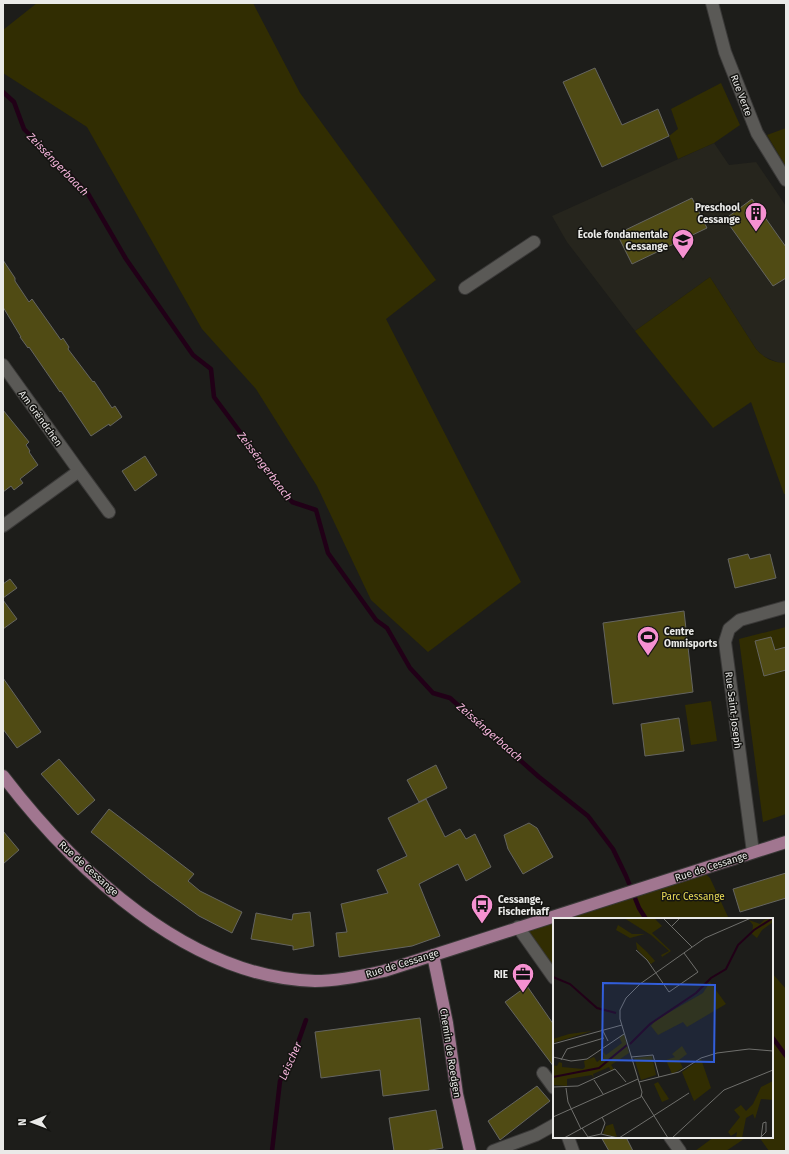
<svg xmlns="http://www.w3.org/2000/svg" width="789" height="1154" font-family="'Fira Sans',sans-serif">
<rect width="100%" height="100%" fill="#1d1d1a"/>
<path fill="#26251d" d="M714,143L729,165L756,162L786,206V363H779L763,356L756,349L710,277L635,331L567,242L552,216Z"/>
<path fill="#312d02" d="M37,3H253L300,93L436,280L386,319L521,582L428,652L371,600L317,486L256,389L202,329L87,127L3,73V30Z
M721,83L740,125L714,143L678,159L669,136L678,129L671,109Z
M786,128V167L767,135Z
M710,277L756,349C764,358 773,363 786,363V494H784L751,402L713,428L635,331Z
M786,627V814L763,822L739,639Z
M711,701L717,741L691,745L685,705Z
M700,869L710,878L729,919H554V978L518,927Z
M772,973L786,989V1151H769L759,1137H772Z
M714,1137H747L726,1151H695Z"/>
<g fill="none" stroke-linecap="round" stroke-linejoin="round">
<path stroke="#210017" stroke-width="4.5" d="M3,92L14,102L24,129L87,192L126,259L193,355L211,369L214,397L292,502L316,510L328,553L376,620L387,628L410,668L433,693L450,698L539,777L588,816L613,849L626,876L639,908L646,919
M772,1037L786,1056
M272,1151L280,1081L294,1054L306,1020"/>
</g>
<path fill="#504b14" stroke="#656561" d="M595,68L622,125L658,109L669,136L602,167L563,82Z
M692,198L707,228L632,264L617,234Z
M752,199L786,247V278L773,286L725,219Z
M3,260L15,278V281L29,302L32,299L61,340L63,338L69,347L68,349L93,382L94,381L112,408L115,406L122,417L110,426L109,424L91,436L61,391L60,392L29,347L28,348L20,337H21L3,307Z
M3,410L29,442L26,445L30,451L29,452L38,465L20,479L23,483L14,490L11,486L3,492Z
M145,456L157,475L135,491L122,471Z
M748,554L750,559L770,554L776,578L735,588L728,559Z
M10,579L17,588L3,598V584Z
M3,600L17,619L3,629Z
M684,611L693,692L613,704L603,623Z
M771,637L775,650L786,647V670L764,676L755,641Z
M3,678L41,732L17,748L3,729Z
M679,718L684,751L645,756L641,724Z
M59,759L95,800L78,815L41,774Z
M436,765L447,788L419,802L407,780Z
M426,799L445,837L460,829L466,839L475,834L491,867L466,881L458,864L419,884L440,936L412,946L339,957L336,933L347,932L341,904L388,893L377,870L407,856L388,818Z
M109,809L194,874L188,881L200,891L242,912L232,933L199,916L150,880L91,832Z
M529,823L537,828L553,857L523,874L508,849L504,835Z
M3,831L19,850L3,864Z
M786,873V898L740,912L733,889Z
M310,912L314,946L293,950V946L251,939L256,913L292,920L293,914Z
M527,986L554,1025V1067L505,1002Z
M420,1018L429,1090L383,1096L380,1070L321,1078L315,1032Z
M537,1086L550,1101L500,1140L488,1121Z
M436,1110L443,1148L425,1151H394L389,1118Z
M601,1137H626L633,1151H609Z"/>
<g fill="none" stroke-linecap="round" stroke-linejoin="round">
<g stroke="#3a3938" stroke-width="14">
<path id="minor" d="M712,3L725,52L757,133L786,180
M465,288L534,242
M3,365L79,471L3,526
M79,471L109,512
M753,852L725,642L729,629L740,620L786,607
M518,927L554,978
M543,1073L554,1088
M568,1137L573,1151
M670,1137L680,1151
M493,1151L536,1135L554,1125"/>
</g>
<g stroke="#3a3938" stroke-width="14">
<path id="major" d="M3,776C75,870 189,978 315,981C338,981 362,976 384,971L786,842
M433,955L447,1023L457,1094L470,1151"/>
</g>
<use href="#minor" stroke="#5a5956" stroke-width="12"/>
<use href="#major" stroke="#a17690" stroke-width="12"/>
</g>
<defs>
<g id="building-pin" transform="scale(1.15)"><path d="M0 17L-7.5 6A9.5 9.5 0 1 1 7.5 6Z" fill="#f591d1" stroke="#141411"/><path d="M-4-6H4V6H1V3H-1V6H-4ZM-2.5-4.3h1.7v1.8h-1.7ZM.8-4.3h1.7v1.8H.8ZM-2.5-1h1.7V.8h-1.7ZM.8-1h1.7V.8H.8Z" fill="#111"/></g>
<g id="school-pin" transform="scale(1.15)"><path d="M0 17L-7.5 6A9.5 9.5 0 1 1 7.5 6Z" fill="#f591d1" stroke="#141411"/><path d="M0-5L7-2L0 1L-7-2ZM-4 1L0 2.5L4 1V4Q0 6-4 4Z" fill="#111"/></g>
<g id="stadium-pin" transform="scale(1.15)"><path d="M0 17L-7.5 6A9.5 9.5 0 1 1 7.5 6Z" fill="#f591d1" stroke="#141411"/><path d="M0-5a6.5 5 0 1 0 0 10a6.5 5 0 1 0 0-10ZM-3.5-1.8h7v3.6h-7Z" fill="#111"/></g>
<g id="bus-pin" transform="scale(1.15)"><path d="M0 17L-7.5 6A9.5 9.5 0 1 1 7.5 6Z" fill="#f591d1" stroke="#141411"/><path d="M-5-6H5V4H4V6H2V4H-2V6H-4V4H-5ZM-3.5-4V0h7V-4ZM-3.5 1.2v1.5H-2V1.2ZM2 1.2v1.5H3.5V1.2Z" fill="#111"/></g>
<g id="office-pin" transform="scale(1.15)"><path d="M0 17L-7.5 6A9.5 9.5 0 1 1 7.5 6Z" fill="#f591d1" stroke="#141411"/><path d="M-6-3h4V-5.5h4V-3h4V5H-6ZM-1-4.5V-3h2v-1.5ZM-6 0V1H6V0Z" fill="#111"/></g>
</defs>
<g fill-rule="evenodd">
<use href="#building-pin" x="756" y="213"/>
<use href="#school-pin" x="683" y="240"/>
<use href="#stadium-pin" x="648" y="637"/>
<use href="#bus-pin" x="482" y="905"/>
<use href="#office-pin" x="523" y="974"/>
</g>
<g text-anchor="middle" stroke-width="3" stroke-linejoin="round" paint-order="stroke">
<g font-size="10" fill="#eaeae8" stroke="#141411">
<text transform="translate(742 95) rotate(69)" y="4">Rue Verte</text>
<text transform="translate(41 418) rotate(54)" y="4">Am Grëndchen</text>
<text transform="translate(734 710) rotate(83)" y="4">Rue Saint-Joseph</text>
<text transform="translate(711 866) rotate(-18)" y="4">Rue de Cessange</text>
<text transform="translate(89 868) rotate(42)" y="4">Rue de Cessange</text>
<text transform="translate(402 963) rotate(-17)" y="4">Rue de Cessange</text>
<text transform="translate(451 1053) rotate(81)" y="4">Chemin de Roedgen</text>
</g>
<g font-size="10" font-weight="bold" fill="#eaeae8" stroke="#141411" text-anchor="end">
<text x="740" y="211">Preschool<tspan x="740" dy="12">Cessange</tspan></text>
<text x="668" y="238">École fondamentale<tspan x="668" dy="12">Cessange</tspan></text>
<text x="664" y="635" text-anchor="start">Centre<tspan x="664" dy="12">Omnisports</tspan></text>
<text x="498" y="903" text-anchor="start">Cessange,<tspan x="498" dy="12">Fischerhaff</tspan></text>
<text x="508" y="978">RIE</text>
</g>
<g font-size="10" fill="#ebdd57" stroke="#141411">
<text x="693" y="900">Parc Cessange</text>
</g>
<g font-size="11" font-style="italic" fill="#f6b5dd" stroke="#141411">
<text transform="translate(58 164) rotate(46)" y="4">Zeisséngerbaach</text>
<text transform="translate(265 466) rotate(53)" y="4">Zeisséngerbaach</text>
<text transform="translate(490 732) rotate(41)" y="4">Zeisséngerbaach</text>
<text transform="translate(290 1061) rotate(-66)" y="4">Leischer</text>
</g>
</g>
<g transform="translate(553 918)">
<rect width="220" height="220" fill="#1d1d1a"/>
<path d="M71,0H101L109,8L99,15L118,33L109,39L113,46L108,37L116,33L98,17ZM220,0V4L209,12L204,20L199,16L200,7L196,2L207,6L211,2ZM65,7L79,16H92L77,20L63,12ZM83,24L94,34L102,43L98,46L84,31ZM157,64L173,86L134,109L130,104L105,117L98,108L103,102L150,75ZM39,113L0,125V121L16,116ZM71,116L76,135L58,147L61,151L58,153L56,149L40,156L41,161L39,157L14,161V168L0,167V147L4,148L6,144L9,145V149L30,151L32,149L31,143L41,139L44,144L51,139L49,133L53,137L69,125L66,119ZM129,128L134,136L126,142L130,150L119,156L113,142L122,139L119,136ZM99,138L103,157L88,162L81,140ZM148,141L158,170L141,183L129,154ZM220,163V182L208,181L202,201L200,196L193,200L189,220H183L184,214L178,218L175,214L187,199L181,192L188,187L193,193L200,186L208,169ZM105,164L116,181L109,184L101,166ZM59,206H60L64,219L50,216L53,208Z" fill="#312d02"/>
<path fill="none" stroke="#210017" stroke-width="2" d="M0,59L17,66L44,90L63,95M77,126L97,106L143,75L158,60L173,51L185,27L201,12L220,0M0,159L46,150L74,127"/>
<path fill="none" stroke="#6f6f6c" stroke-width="1" d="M110,0L139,29M118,9L127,0M83,32L94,42L116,74L145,54L131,35M49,111L55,123M0,126L69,107M0,139L18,143L34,141L71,116M78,139L100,137L106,159M8,142L14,131L51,120M41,162L50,176M86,164L126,154L148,140L164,135L196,131L220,133M0,169L25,168L62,151L73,164M13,170L15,184L28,211M88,177L115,220M79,183L88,179L89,174L67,101V92L73,80L87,66L152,20L198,0M0,199L85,161M49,199L52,205L48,216L65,220M29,210L35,219L48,216M11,220L79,183M66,220L136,175M119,220L171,172L220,152M208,220L210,205L213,204V214L208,219"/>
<path fill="#325eda" fill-opacity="0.15" stroke="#325eda" stroke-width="2" d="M50,65L162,67L161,144L49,142Z"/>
<rect width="220" height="220" fill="none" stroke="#eaeae8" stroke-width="2"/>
</g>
<rect width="789" height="1154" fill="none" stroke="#eaeae8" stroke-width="8"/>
<g transform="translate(32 1122) rotate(269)" stroke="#141411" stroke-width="3" paint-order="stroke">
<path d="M0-3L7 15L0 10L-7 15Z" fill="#eaeae8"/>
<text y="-6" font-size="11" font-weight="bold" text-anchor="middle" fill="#eaeae8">N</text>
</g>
</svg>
